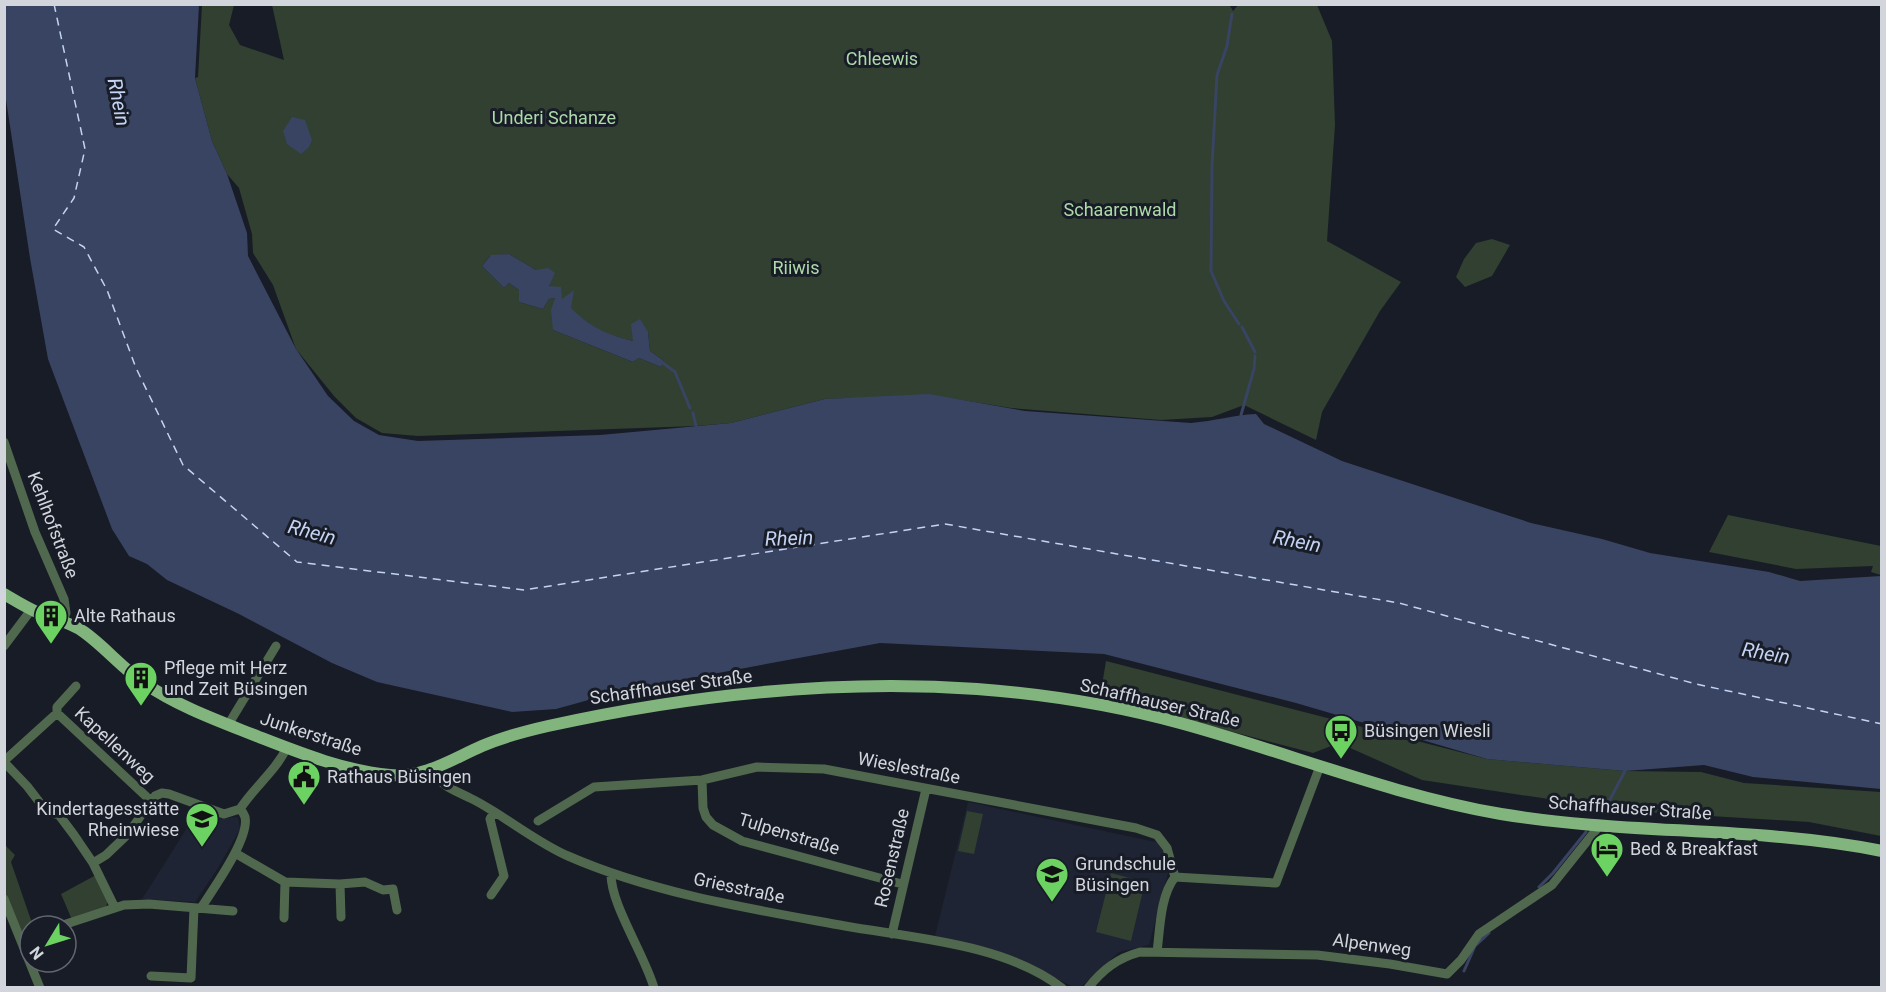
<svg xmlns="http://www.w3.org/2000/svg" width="1886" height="992" font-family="Roboto,sans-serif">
<rect width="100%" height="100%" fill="#181c26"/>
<path fill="#1e2433" d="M968,802L1160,843L1169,869L1149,945L1119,952L1081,987H1074L996,951L935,936Z
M199,809L223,818L238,817L240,829L218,868L195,902L142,899Z"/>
<path fill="#314030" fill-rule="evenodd" d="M1229,4L1233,11L1238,5H1317L1332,41L1335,125L1327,241L1401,282L1380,311L1322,412L1316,440L1244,405L1212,417L1161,420L1011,408L937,396L825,399L731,423L696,426L418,436L382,433L356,418L334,396L296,349L273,285L253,253L252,234L239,188L227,174L212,141L195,78L198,77L202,5H234L229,25L240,45L284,60L272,5ZM509,254L536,270L562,300L573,291L570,308C590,327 606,335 633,341L648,332L650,351L664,361L661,367L639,358L633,362L553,330L555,298L549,299L543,309L519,302V290L509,283L504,288L482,266L490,256Z
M1492,239L1510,245L1492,276L1465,287L1456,277L1464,259L1476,243Z
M1728,515L1881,546V575L1871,572L1873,566L1796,569L1709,552Z
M1106,661L1487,759L1625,771L1701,772L1744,783L1881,792V836L1809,822L1628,811L1422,780L1339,743L1313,753L1100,697Z
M967,811L983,814L974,854L958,851Z
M4,844L15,855L11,862L33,926H30V936L21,939L5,899Z
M1111,873L1145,882L1131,941L1096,932Z
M96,875L108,901L106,907L72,920L61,894Z"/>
<path fill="#394462" d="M4,5H199L195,78L212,141L227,174L247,233L248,256L296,349L328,396L354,421L379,435L418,441L600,435L731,423L825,399L929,394L1025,411L1191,423C1214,421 1234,415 1256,414L1264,424L1342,461L1531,523L1602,539L1650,553L1769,572L1800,581L1881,576V789L1753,777L1704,765L1625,771L1487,759L1296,703L1104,654L880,643L621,691L556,709L512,712L377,682L332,663L239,614L167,580L147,564L129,556L112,529L48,359L30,258L5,93Z
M292,117L305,120L312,140L309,147L301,154L287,144L283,131Z
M509,254L536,270L548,268L555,273L549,286L561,287L562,299L574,290L571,308C589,326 607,335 633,341L631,324L640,319L648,332L650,351L664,361L661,367L639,358L633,362L553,330L551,310L555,298L549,299L543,309L519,302V290L509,283L504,288L482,266L491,255Z"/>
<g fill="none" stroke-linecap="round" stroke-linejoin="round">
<path stroke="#394462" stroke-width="3" d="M1232,14L1227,46L1217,75L1212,166L1211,271L1224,301L1239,324
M1242,327L1255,352
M663,363L675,372L690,408
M693,413L696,426
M1241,415L1254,369L1255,356
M1605,809L1625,771
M1539,887L1553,873L1586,832
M1464,971L1475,946L1489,933"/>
<path stroke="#c4d3f4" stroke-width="1.5" stroke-dasharray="8 6" stroke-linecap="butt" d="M54,4L85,149L74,198L53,229L84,247L107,290L136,368L183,465L297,562L524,590L945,524L1399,603L1696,684L1882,724"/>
<path stroke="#50684d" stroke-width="9" d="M4,442L35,532L64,599L66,613L63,621
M4,646L31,610
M57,713V707L76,686
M228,725L276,646
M4,761L57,713L150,800
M4,762L27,786L47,812L59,815L74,835L93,863L115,908
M430,770C443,787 452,789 470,798C481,803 491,810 501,816C523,830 545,846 568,856C655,894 752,909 845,926C913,938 1006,944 1062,988
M702,780L703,808L706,817L713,825L742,841L902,884
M538,821L594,787L702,780L757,767L824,769L1136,828L1157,835L1167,848L1175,877C1160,896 1160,929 1157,952
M235,853L285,882L340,884L365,882L383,890L393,889L397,910
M93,863L106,855L127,835L155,796L162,793L169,794L224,814L240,809
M611,873C610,904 645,955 654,988
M1175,877L1276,883L1320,766
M340,884L341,917
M491,895L504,876L490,819L494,812
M4,899L40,988
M201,908C213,889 250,838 245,817C244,814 242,811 240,809C254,787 276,771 287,747
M284,918L285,882
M60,926L124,905L149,904L233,911
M892,934L926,789
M151,976L191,978L194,908
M1088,988C1103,969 1118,958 1140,952L1317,955L1390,964L1447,974L1461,960L1479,934L1552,885L1600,825"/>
<path stroke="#82b57d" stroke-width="12" d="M4,594C16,601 27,608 39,613C54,619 70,622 84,632C105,647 122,668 144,683C179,707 219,721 259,737C300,753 345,771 390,775C425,778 452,759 482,746C503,737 526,731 548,726C689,695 833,679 977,689C1045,694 1114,705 1180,723C1287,752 1391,795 1501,814C1627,835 1756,826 1882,851"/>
</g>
<defs>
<g id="building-pin" transform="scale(1.725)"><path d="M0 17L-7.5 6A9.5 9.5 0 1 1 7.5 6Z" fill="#6cd362" stroke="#181c26"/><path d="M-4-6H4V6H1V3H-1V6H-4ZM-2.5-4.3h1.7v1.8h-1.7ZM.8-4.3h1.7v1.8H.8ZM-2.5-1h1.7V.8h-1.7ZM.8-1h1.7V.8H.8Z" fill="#111"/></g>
<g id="bus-pin" transform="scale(1.725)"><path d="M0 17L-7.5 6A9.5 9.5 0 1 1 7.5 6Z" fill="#6cd362" stroke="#181c26"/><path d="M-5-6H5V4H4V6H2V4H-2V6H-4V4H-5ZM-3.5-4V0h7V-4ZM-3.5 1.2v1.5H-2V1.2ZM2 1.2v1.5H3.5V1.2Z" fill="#111"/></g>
<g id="civic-pin" transform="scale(1.725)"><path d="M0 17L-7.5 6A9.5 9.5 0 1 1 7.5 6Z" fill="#6cd362" stroke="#181c26"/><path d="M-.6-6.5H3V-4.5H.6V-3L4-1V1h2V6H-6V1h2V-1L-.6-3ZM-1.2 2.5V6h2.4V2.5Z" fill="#111"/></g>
<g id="school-pin" transform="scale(1.725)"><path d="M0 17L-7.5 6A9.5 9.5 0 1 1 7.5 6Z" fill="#6cd362" stroke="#181c26"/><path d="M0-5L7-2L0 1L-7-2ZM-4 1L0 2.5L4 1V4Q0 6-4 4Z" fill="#111"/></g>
<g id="hotel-pin" transform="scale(1.725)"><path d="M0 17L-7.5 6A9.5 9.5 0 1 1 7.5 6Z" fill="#6cd362" stroke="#181c26"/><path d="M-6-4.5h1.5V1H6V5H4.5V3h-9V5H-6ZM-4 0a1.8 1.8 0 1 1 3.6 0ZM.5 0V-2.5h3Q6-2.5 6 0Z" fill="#111"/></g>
</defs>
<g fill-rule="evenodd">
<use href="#building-pin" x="51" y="616"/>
<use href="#building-pin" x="141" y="678"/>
<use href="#bus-pin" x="1341" y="731"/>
<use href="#civic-pin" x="304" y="777"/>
<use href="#school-pin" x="202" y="819"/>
<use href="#hotel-pin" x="1607" y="849"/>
<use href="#school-pin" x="1052" y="874"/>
</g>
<g text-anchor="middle" stroke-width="6" stroke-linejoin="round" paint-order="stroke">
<g font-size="18" fill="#addaa8" stroke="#181c26">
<text x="882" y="65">Chleewis</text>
<text x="554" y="124">Underi Schanze</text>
<text x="1120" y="216">Schaarenwald</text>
<text x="796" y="274">Riiwis</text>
</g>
<g font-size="18" fill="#d2d5dc" stroke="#181c26">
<text transform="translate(53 525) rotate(69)" y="6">Kehlhofstraße</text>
<text transform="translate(671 687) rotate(-8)" y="6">Schaffhauser Straße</text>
<text transform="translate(1160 703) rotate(13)" y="6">Schaffhauser Straße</text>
<text transform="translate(311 734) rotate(18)" y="6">Junkerstraße</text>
<text transform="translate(115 745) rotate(43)" y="6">Kapellenweg</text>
<text transform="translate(909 768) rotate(11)" y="6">Wieslestraße</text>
<text transform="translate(1630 808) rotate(4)" y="6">Schaffhauser Straße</text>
<text transform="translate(789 834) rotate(17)" y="6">Tulpenstraße</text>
<text transform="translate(892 858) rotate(-77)" y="6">Rosenstraße</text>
<text transform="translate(739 888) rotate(12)" y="6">Griesstraße</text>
<text transform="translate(1372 945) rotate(8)" y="6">Alpenweg</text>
</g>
<g font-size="18" fill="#d2d5dc" stroke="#181c26" text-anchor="start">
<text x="74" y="622">Alte Rathaus</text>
<text x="164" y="674">Pflege mit Herz<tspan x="164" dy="21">und Zeit Büsingen</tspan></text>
<text x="1364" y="737">Büsingen Wiesli</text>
<text x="327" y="783">Rathaus Büsingen</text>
<text x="179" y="815" text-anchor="end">Kindertagesstätte<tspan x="179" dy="21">Rheinwiese</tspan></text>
<text x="1630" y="855">Bed &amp; Breakfast</text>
<text x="1075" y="870">Grundschule<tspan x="1075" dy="21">Büsingen</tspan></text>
</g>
<g font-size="20" font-style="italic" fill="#c4d3f4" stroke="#181c26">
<text transform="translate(119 102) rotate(79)" y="7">Rhein</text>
<text transform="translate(312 532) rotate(15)" y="7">Rhein</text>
<text transform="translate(789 538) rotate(-2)" y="7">Rhein</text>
<text transform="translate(1297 541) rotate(11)" y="7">Rhein</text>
<text transform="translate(1766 653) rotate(10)" y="7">Rhein</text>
</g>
</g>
<rect width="1886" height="992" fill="none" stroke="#d2d5dc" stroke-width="12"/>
<g transform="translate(48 944) rotate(232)"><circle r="28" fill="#181c26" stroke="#62666f" stroke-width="1.5"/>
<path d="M0-4.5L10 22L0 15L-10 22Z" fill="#6cd362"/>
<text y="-9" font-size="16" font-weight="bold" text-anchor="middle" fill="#d2d5dc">N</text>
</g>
</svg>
